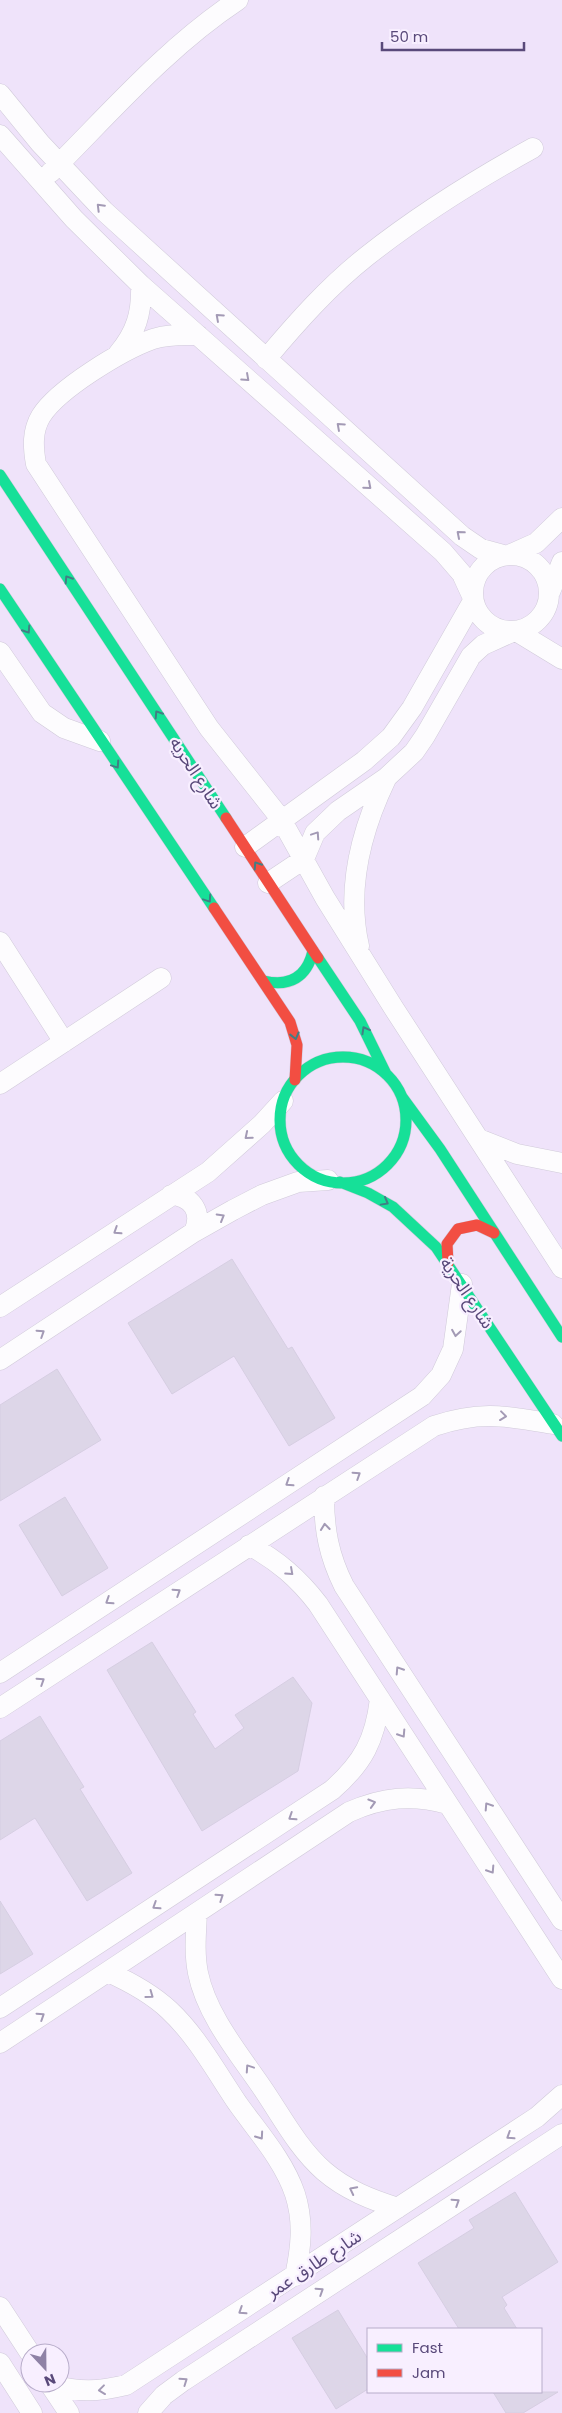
<svg xmlns="http://www.w3.org/2000/svg" width="562" height="2413" font-family="Poppins,'Noto Sans Arabic',sans-serif">
<rect width="100%" height="100%" fill="#f3ecf9"/>
<path fill="#efe3fa" fill-rule="evenodd" d="M0,0H562V2413H0ZM368,2329H541V2392H368ZM30,2353H60V2383H30Z"/>
<path fill="#ddd6e8" stroke="#d6cee2" d="M232,1259L288,1349L292,1347L335,1418L289,1446L234,1356L172,1394L128,1323Z
M57,1369L101,1440L0,1501V1405Z
M65,1497L108,1568L62,1596L19,1525Z
M152,1642L196,1712L193,1714L215,1749L244,1728L235,1715L293,1677L312,1703L298,1771L202,1831L107,1670Z
M40,1716L84,1787L80,1789L132,1873L87,1901L35,1818L0,1840V1741Z
M0,1901L33,1954L0,1974Z
M515,2192L558,2262L502,2297L507,2305L504,2308L517,2329H459L418,2263L474,2228L469,2220Z
M338,2310L368,2359V2389L336,2409L292,2338Z
M493,2392H558L523,2413H506Z"/>
<g fill="none" stroke-linecap="round" stroke-linejoin="round">
<g stroke="#d0cad9" stroke-width="21">
<path id="street" d="M0,94L40,143L104,211L462,536L481,549L503,555
M0,135L74,219L141,285L443,552L462,574L473,598
M50,173C110,113 167,47 238,0
M198,335C183,335 168,334 153,339C122,350 58,389 41,416C32,431 33,447 36,464L209,728L281,819L325,898L393,1007L562,1268
M118,354C136,333 142,313 141,285
M266,359C297,322 329,286 367,256C419,215 475,180 533,148
M473 593a38 38 0 1 1 76 0a38 38 0 1 1-76 0Z
M509,555L536,543L562,518
M550,592L562,562
M516,631L562,659
M0,652L42,713L64,728L100,741
M245,847L364,761L391,737L412,708L473,601
M268,883L304,859L315,833L338,811L386,778L414,752L425,736L471,656L483,645L512,632
M0,942L64,1042
M359,946C346,889 361,831 386,779
M0,1084L161,978
M479,1139L517,1154L562,1163
M171,1195C192,1196 203,1212 194,1232
M0,1307L208,1172L262,1124L283,1101
M0,1360L194,1232L233,1210L262,1195L298,1182L328,1180
M324,1496C324,1530 329,1556 344,1586L562,1920
M249,1545C278,1561 298,1578 318,1604L562,1979
M0,1673L422,1396L441,1375L453,1349L462,1284
M0,1708L434,1426C481,1410 506,1416 553,1424
M197,1913C196,1933 194,1953 198,1973C207,2017 241,2056 265,2092C283,2119 299,2149 324,2171C346,2190 372,2200 398,2208
M108,1972C130,1982 151,1993 169,2010C197,2036 217,2073 238,2104C258,2132 284,2161 295,2194C304,2222 301,2248 295,2276
M0,2008L332,1790C363,1763 375,1740 380,1699
M0,2043L349,1812C383,1797 412,1794 448,1804
M0,2307L30,2353
M0,2363L32,2413
M49,2383L69,2413
M50,2385C80,2392 97,2392 126,2385L537,2117L562,2095
M148,2413L164,2395L183,2381L562,2134"/>
</g>
<g stroke="#d1c9da" stroke-width="12">
<path id="fast" d="M0,475L226,818
M0,589L214,908
M318,958L360,1021L386,1074
M264,981C290,987 307,977 313,951
M280 1120a63 63 0 1 1 126 0a63 63 0 1 1-126 0Z
M402,1097L440,1149L562,1337
M340,1182L368,1193L393,1207L436,1247L562,1436"/>
</g>
<g stroke="#d1c9da" stroke-width="12">
<path id="jam" d="M226,818L318,958
M214,908L290,1022L297,1045L295,1080
M448,1263L447,1244L458,1229L477,1225L494,1233"/>
</g>
<use href="#street" stroke="#fdfcfe" stroke-width="20"/>
<use href="#fast" stroke="#16e098" stroke-width="11"/>
<use href="#jam" stroke="#f24e42" stroke-width="11"/>
</g>
<defs><path id="oneway-chevron" d="M-2-3.5L2.5 0L-2 3.5" fill="none" stroke-width="1.6" stroke-linecap="round" stroke-linejoin="round" transform="scale(1.25)"/></defs>
<g stroke="#a39ab5">
<use href="#oneway-chevron" transform="translate(100 207) rotate(-135)"/>
<use href="#oneway-chevron" transform="translate(219 317) rotate(-138)"/>
<use href="#oneway-chevron" transform="translate(246 378) rotate(42)"/>
<use href="#oneway-chevron" transform="translate(340 426) rotate(-138)"/>
<use href="#oneway-chevron" transform="translate(368 486) rotate(41)"/>
<use href="#oneway-chevron" transform="translate(460 534) rotate(-139)"/>
<use href="#oneway-chevron" transform="translate(316 835) rotate(-56)"/>
<use href="#oneway-chevron" transform="translate(248 1136) rotate(140)"/>
<use href="#oneway-chevron" transform="translate(221 1217) rotate(-30)"/>
<use href="#oneway-chevron" transform="translate(117 1231) rotate(147)"/>
<use href="#oneway-chevron" transform="translate(41 1333) rotate(-33)"/>
<use href="#oneway-chevron" transform="translate(456 1333) rotate(99)"/>
<use href="#oneway-chevron" transform="translate(503 1416) rotate(7)"/>
<use href="#oneway-chevron" transform="translate(357 1475) rotate(-33)"/>
<use href="#oneway-chevron" transform="translate(289 1483) rotate(147)"/>
<use href="#oneway-chevron" transform="translate(325 1527) rotate(-96)"/>
<use href="#oneway-chevron" transform="translate(290 1572) rotate(42)"/>
<use href="#oneway-chevron" transform="translate(177 1592) rotate(-33)"/>
<use href="#oneway-chevron" transform="translate(109 1601) rotate(147)"/>
<use href="#oneway-chevron" transform="translate(399 1670) rotate(-123)"/>
<use href="#oneway-chevron" transform="translate(41 1681) rotate(-33)"/>
<use href="#oneway-chevron" transform="translate(402 1734) rotate(57)"/>
<use href="#oneway-chevron" transform="translate(372 1803) rotate(-17)"/>
<use href="#oneway-chevron" transform="translate(488 1806) rotate(-123)"/>
<use href="#oneway-chevron" transform="translate(292 1817) rotate(147)"/>
<use href="#oneway-chevron" transform="translate(491 1870) rotate(57)"/>
<use href="#oneway-chevron" transform="translate(220 1897) rotate(-34)"/>
<use href="#oneway-chevron" transform="translate(156 1906) rotate(147)"/>
<use href="#oneway-chevron" transform="translate(150 1995) rotate(36)"/>
<use href="#oneway-chevron" transform="translate(41 2016) rotate(-33)"/>
<use href="#oneway-chevron" transform="translate(249 2068) rotate(-124)"/>
<use href="#oneway-chevron" transform="translate(260 2136) rotate(55)"/>
<use href="#oneway-chevron" transform="translate(510 2136) rotate(147)"/>
<use href="#oneway-chevron" transform="translate(353 2190) rotate(-153)"/>
<use href="#oneway-chevron" transform="translate(456 2202) rotate(-33)"/>
<use href="#oneway-chevron" transform="translate(320 2291) rotate(-33)"/>
<use href="#oneway-chevron" transform="translate(242 2311) rotate(147)"/>
<use href="#oneway-chevron" transform="translate(184 2381) rotate(-35)"/>
<use href="#oneway-chevron" transform="translate(102 2390) rotate(173)"/>
</g>
<g stroke="#427e84">
<use href="#oneway-chevron" transform="translate(68 579) rotate(-123)"/>
<use href="#oneway-chevron" transform="translate(27 630) rotate(57)"/>
<use href="#oneway-chevron" transform="translate(158 714) rotate(-123)"/>
<use href="#oneway-chevron" transform="translate(116 765) rotate(56)"/>
<use href="#oneway-chevron" transform="translate(257 865) rotate(-123)"/>
<use href="#oneway-chevron" transform="translate(208 899) rotate(56)"/>
<use href="#oneway-chevron" transform="translate(365 1030) rotate(-119)"/>
<use href="#oneway-chevron" transform="translate(295 1036) rotate(76)"/>
<use href="#oneway-chevron" transform="translate(385 1202) rotate(29)"/>
</g>
<g text-anchor="middle" stroke-width="4.5" stroke-linejoin="round" paint-order="stroke">
<g font-size="18" fill="#59497a" stroke="#f8efff">
<text transform="translate(196 773) rotate(57)" y="6">شارع الحريه</text>
<text transform="translate(467 1293) rotate(56)" y="6">شارع الحرية</text>
<text transform="translate(314 2264) rotate(-33)" y="6">شارع طارق عمر</text>
</g>
</g>
<rect x="367" y="2328" width="175" height="65" fill="#f8efff" stroke="#b8adca"/>
<rect x="377" y="2344" width="25" height="8" fill="#16e098" stroke="#b8adca"/>
<text x="412" y="2353" font-size="15" fill="#59497a">Fast</text>
<rect x="377" y="2369" width="25" height="8" fill="#f24e42" stroke="#b8adca"/>
<text x="412" y="2378" font-size="15" fill="#59497a">Jam</text>
<g transform="translate(45 2368) rotate(158)"><circle r="24" fill="#f8efff" stroke="#b8adca"/>
<path d="M0-4L9 19L0 12L-9 19Z" fill="#8f82a6"/>
<text y="-8" font-size="14" font-weight="bold" text-anchor="middle" fill="#59497a">N</text>
</g>
<path d="M382 42v8h142v-8" fill="none" stroke="#59497a" stroke-width="2.5"/>
<text x="390" y="42" font-size="15" fill="#59497a" stroke="#f8efff" stroke-width="4" paint-order="stroke">50 m</text>
</svg>
